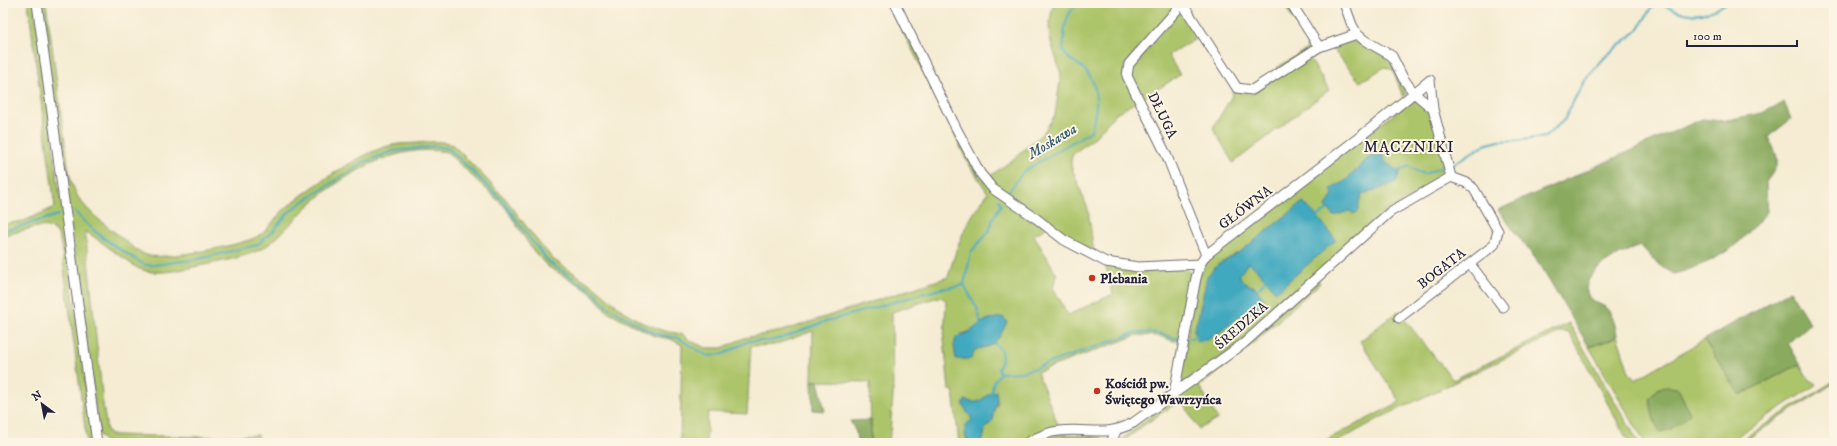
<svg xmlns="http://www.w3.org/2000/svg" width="1837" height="446" font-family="'IM FELL DW Pica',serif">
<rect width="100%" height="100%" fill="#fcf5e5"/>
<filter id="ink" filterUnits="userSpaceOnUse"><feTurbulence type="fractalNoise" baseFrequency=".025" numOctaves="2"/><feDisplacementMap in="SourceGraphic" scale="8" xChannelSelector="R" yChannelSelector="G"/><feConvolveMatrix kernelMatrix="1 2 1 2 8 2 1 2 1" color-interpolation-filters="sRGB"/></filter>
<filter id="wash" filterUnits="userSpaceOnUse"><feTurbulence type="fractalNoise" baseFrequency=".012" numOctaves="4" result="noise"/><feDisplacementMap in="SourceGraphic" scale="16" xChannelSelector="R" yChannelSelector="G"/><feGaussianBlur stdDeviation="0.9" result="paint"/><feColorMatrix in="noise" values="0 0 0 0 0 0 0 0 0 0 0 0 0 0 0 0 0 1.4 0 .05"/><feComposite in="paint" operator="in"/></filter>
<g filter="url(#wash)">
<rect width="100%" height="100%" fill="#f5ecd3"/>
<path fill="#adc56a" stroke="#687452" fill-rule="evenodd" d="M28,3H34L93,443H87L61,245C60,241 59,236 57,233C49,218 17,234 3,235V224L24,221L55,207Z
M41,3H46L66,150C68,165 70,184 78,197C87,211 104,224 117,234C127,242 137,253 150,256C168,259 248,245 262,234C271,226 277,215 287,207C310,188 364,150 393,145C401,143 410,144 417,143C429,142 442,140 453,145L505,198L535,238L554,260L595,287L622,310L641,322L664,331L682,334L689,340L706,348H722L744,338L782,331L948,277C958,243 965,222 988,193L968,163L935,94L888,3H893L979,175L1046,228L1034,235L1057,275L1053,287L1068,315L1113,294L1105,264L1185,268L1192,276V281L1182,340L1173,341L1160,336L1137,335L1037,372L1059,427L1033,435L1020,443H978L983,440L985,429L993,420V412L998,402L992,392C983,400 974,403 966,411L972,419L969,422L965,434L968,443H959L953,390H949L944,339L946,301L943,298L938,297L892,312L893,396L889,443H871L870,382L812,381L813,331L774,345L751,346L747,414L708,412L706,443H680L682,345L671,339L654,336L607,311L593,295L578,284L547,266L532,249L505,207L447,152C396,142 342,175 306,208C293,221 281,236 266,246C251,257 213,263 194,267C178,270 155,276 140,269C134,267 129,262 125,259C111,250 98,239 85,231L103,404L107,431L110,435L207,437L258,435L259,441L105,442L99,435ZM989,319L988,347L976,348L963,358L956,359L961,334C973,332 978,324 989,319Z
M1055,3H1179L1125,64L1124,76L1138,101L1116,113L1095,137L1073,154L1071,160V166L1088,209L1094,254L1071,242L986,179L1011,161L1043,133L1055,115L1061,74L1051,42L1049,27L1052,9Z
M1283,3H1286L1300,26L1298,27Z
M1183,13L1187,15L1201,36L1168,55L1180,75L1142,99L1131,77L1132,68L1177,14Z
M1302,28L1311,43L1308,51L1278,71L1276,68L1306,50L1308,43L1300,30Z
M1346,40C1363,39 1385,54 1394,68C1399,75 1402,84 1405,91L1406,94L1403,97L1393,70L1385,67L1360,82L1331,47Z
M1317,51L1318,54L1310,59L1329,90L1233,163L1213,128L1233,94L1232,91L1234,90L1252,94Z
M1413,99C1438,107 1440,150 1445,172L1442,178L1380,216L1242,341L1186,382L1182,381L1180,378L1197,282L1206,260Z
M1318,280L1320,283C1280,318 1243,356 1199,386L1218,419L1199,429L1181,400L1144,425L1121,443H1117Z
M1398,311L1453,380L1569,323L1639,443H1629L1569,332H1560L1380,418L1335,443H1320L1400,402L1360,341Z
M1617,335L1629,372L1635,380L1704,340L1740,395L1800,364L1809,380L1817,384L1727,443H1645L1589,347L1612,339Z
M1834,381V383L1741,443H1736Z
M1057,434L1095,436L1101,437L1104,443H1097L1094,438L1076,439L1062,443H1033Z"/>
<path fill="#8aaa5e" stroke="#56664c" d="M1784,102L1791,119L1768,137C1779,159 1782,161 1766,182L1767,212C1758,221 1749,233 1740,241C1722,257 1697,268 1674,274L1659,265L1641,246C1625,250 1577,273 1588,295C1591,302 1599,303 1605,307C1613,313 1615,325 1617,335L1612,339L1589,347L1541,266L1498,210L1702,119L1722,121L1762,113Z
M1790,291L1810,324L1788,343L1800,364L1740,395L1704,340Z
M812,381H818L825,411L813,410Z
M1667,387L1678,388L1690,414L1671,429L1660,432C1653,421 1651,410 1650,397L1659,388Z
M871,420V443H857L856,432L850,421Z"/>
<path fill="#3fa8bf" stroke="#30657d" d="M1378,155L1383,156L1386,163L1400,172L1396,182L1375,191L1362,194L1359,203V211L1354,214L1349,211L1334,216L1326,206L1333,195L1331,189L1345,181L1368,158Z
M1303,202L1318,217L1336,240L1276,292C1268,284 1257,267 1248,263L1240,274V278L1245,283L1255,287L1265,301L1259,308L1249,309L1220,332L1206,340L1197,342L1194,329L1198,318L1207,277L1216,266L1241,251Z
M1003,317L1007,322C998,340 997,346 976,349L971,359H956L954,346L956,337L970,332L979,324L989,319Z
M996,391C999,406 993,406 993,420L985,429L983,440L978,443H968L965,434V426L972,419L963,405L965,400C983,407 982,394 996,391Z"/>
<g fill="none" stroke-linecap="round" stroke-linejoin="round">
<path stroke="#3fa8bf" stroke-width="2" d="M1657,3C1684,14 1699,22 1726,3
M1453,164L1484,145L1499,141L1521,140L1545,137L1564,120L1584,81L1605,57L1638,30L1654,3
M1398,172L1409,166L1418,172L1425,174L1442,167
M1009,191L1024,171L1091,131C1097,111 1101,86 1085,70C1079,63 1068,61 1064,52C1062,49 1064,45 1064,41C1064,27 1066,11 1079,3
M75,211C92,234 121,249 144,265H154L199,259L257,245L274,230L288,213L301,203L362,163L393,151L437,146L449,149L502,200L531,240L550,263L594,292L608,307L646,329L657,334L678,338L708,356L723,354L749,341H769L785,337L824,322L940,289L964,285
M1317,218L1329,208
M3,230L11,229L58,215
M1256,292L1265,280
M981,324L977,308L964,285L971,252L989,231L994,216L1001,205L999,200
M1190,338L1197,337
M1000,373L1021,372L1035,368L1137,332L1160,333L1173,338H1179
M991,394L994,381L1000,373L998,369L1002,360L1001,350L994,343"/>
</g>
</g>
<g filter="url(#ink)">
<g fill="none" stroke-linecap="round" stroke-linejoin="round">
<g stroke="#6c6970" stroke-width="11">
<path id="minor" d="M37,3L97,443
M895,3L954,124L980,173L993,189L1037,219L1064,240L1106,262L1138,267L1200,264
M1182,3L1237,88L1252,90L1319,47L1357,34
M1183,3L1129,64L1127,76L1166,154L1206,255
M1291,3L1319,47
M1344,3L1352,25L1357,34L1364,40L1392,56L1403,78L1414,93L1433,109L1451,177L1467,183L1474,189L1498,231L1494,245L1399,318
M1430,80L1433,109
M1470,264L1503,307
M1174,393L1196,278L1200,264L1206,255L1371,128L1430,80
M1027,443C1037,437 1047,432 1059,431C1089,427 1104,438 1133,423L1243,344L1390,212L1451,177
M1111,443L1116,431"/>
</g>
<use href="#minor" stroke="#fff" stroke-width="9"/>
</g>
</g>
<g fill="#c8321e" stroke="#fcf5e5" stroke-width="1.5">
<circle cx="1092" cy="278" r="4"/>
<circle cx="1097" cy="391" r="4"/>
</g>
<g text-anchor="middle" stroke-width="4" stroke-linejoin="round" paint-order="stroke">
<g font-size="14" fill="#22223b" stroke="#fcf5e5">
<text transform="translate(1163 115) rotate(64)" y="5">DŁUGA</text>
<text transform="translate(1245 207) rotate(-37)" y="5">GŁÓWNA</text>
<text transform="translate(1441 268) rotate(-38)" y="5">BOGATA</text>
<text transform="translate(1241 325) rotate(-41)" y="5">ŚREDZKA</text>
</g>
<g font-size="14" font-weight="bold" fill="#22223b" stroke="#fcf5e5" text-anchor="start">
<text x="1100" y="283">Plebania</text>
<text x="1105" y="388">Kościół pw.<tspan x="1105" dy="16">Świętego Wawrzyńca</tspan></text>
</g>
<g font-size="15" font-style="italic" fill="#2e5870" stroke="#fcf5e5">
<text transform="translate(1052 141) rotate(-31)" y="5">Moskawa</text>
</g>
<g font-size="16" letter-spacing="1" fill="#22223b" stroke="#fcf5e5">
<text x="1409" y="152">MĄCZNIKI</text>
</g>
</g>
<rect width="1837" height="446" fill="none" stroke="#fcf5e5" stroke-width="16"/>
<g transform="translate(42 404) rotate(328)" stroke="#fcf5e5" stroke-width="3" paint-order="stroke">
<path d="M0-3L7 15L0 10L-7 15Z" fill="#22223b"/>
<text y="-6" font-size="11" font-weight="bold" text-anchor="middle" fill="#22223b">N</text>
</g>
<path d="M1687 40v6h110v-6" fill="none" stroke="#22223b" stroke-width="2"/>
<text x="1693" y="40" font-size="12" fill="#22223b" stroke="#fcf5e5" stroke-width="3" paint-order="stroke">100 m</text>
</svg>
